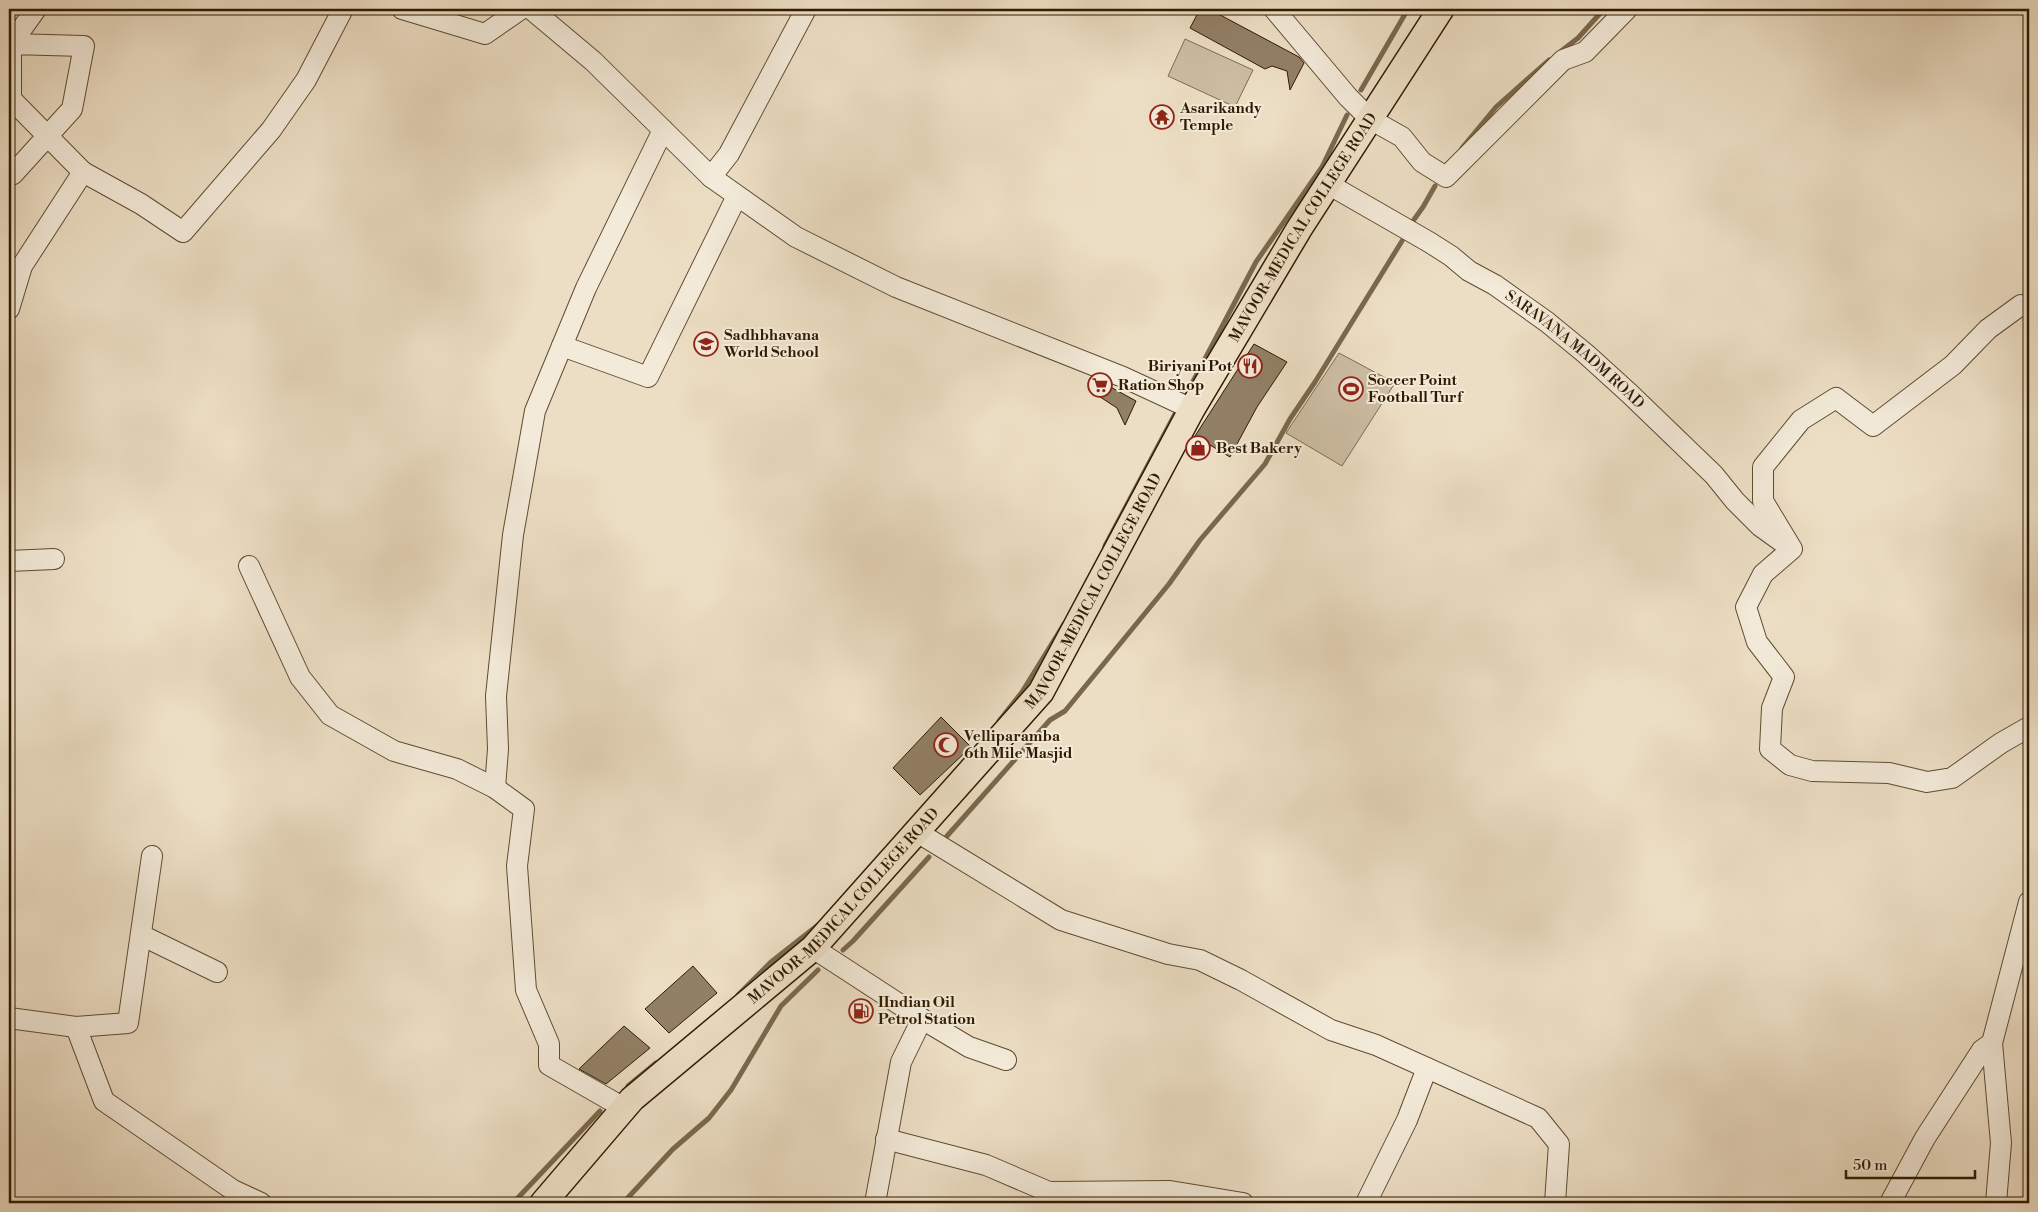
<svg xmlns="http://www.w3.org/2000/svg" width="2038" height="1212" font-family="'Libre Bodoni',serif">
<rect width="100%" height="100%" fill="#ecdec4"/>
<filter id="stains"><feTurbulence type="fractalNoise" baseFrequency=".004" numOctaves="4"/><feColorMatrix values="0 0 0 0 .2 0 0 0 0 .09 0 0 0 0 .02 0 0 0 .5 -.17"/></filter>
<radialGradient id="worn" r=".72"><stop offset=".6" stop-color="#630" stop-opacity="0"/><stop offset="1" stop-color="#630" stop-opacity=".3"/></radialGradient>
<path fill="#ccbda3" stroke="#7e6c52" d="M1185,39L1253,70L1235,107L1168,76Z
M1339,353L1395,383L1342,466L1286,433Z"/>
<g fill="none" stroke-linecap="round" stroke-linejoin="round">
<path stroke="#7a684d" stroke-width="5" d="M1560,52L1578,38L1604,9
M1361,90L1408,9
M1462,148L1496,107L1549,60
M1413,221L1423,207L1435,186
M1188,391L1256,262L1322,167L1347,115
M1105,546L1175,414
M999,721L1022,692L1064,624
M947,836L1050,720L1065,711L1169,584L1200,540L1265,464L1290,419L1315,382L1402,241
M843,950L853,941L929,857
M738,995L771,962L818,925
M628,1086L656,1063
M513,1203L600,1111
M623,1203L673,1149L709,1118L731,1090L781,1006L818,970"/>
</g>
<path fill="#928066" stroke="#301b00" d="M1200,9H1209L1299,57L1304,63L1290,90L1287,71L1272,66L1265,69L1190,28Z
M1254,344L1287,362L1257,407L1230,457L1195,436Z
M1096,379L1136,401L1125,425L1117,408L1091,391Z
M941,717L971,747L920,795L893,768Z
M693,966L717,993L669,1033L645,1009Z
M624,1026L650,1048L606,1084L579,1069Z"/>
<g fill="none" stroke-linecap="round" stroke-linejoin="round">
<g stroke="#5f4c31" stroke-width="22">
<g id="minor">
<path d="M402,9L485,34L521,9"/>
<path d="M531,9L593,61L711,177L796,237L896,287L1123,377L1192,409"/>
<path d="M1274,9L1348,97L1370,119L1402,137L1422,162L1446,177L1563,60L1585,52L1627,9"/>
<path d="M9,44H11L36,9"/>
<path d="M9,173L13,174L72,109L84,46L11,44V99L83,172L141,204L183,232L271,130L306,80L343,9"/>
<path d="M711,177L729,154L806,9"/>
<path id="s1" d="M1328,184L1429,242L1451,256L1469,271L1495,285L1547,322L1586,354L1630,394L1714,475L1735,501L1760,526L1785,544"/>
<path d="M2029,308L2021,305L1988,329L1953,365L1873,426L1836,398L1801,420L1763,467V501L1792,549L1763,574L1746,607L1757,642L1784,677L1772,708L1770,749L1790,765L1812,771L1889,773L1927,782L1952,778L2001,743L2029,727"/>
<path d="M9,309L22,266L83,172"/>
<path d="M562,346L648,377L737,196"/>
<path d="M9,561L54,559"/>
<path d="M249,566L300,677L330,715L394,751L457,769L495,788L524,809L517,866L526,990L549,1044V1065L624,1108"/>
<path d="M495,788L498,749L496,696L513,535L535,411L586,288L663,130"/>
<path d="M917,832L1061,920L1168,954L1200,960L1241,980L1331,1030L1376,1045L1538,1118L1559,1144L1555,1203"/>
<path d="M141,935L217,972"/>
<path d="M813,948L922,1019L901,1062L875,1203"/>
<path d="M9,1018L76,1027L104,1101L233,1190L261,1203"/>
<path d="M922,1019L969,1047L1006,1060"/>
<path d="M76,1027L128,1023L152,856"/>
<path d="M1992,1043L2001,1143L1996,1203"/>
<path d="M886,1139L986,1165L1049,1192L1170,1191L1243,1203"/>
<path d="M1366,1203L1407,1120L1427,1068"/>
<path d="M1890,1203L1925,1138L1982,1050L1992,1043L2029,902"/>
</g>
</g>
<g stroke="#301b00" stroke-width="28">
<g id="major">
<path id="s2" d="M543,1203L632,1099L813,948L1041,692L1192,409L1299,229L1441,9"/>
</g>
</g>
<use href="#minor" stroke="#f3ead9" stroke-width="20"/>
<use href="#major" stroke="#ecdec4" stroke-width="25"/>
</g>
<defs>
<g id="temple-ring" transform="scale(1.25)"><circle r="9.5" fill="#f3ead9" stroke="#8f2418" stroke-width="1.5"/><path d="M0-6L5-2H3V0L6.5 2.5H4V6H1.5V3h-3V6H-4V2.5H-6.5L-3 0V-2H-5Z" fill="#8f2418"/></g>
<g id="school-ring" transform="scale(1.25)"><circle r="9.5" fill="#f3ead9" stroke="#8f2418" stroke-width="1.5"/><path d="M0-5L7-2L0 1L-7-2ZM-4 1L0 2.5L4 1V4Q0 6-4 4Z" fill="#8f2418"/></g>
<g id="restaurant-ring" transform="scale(1.25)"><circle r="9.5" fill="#f3ead9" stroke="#8f2418" stroke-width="1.5"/><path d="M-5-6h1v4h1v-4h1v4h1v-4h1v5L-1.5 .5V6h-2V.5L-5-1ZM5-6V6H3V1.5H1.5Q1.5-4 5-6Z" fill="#8f2418"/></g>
<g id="supermarket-ring" transform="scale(1.25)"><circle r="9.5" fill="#f3ead9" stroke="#8f2418" stroke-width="1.5"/><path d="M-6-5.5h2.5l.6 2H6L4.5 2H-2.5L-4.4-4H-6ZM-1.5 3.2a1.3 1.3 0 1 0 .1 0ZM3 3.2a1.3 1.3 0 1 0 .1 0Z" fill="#8f2418"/></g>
<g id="stadium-ring" transform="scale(1.25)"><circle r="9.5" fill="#f3ead9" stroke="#8f2418" stroke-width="1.5"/><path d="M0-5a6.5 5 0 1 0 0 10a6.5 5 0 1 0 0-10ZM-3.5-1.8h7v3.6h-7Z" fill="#8f2418"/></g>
<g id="shop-ring" transform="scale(1.25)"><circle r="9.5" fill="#f3ead9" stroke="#8f2418" stroke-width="1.5"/><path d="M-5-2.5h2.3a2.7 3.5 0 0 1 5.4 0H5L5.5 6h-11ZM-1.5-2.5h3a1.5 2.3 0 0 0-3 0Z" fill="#8f2418"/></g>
<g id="mosque-ring" transform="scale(1.25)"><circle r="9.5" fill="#f3ead9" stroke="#8f2418" stroke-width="1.5"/><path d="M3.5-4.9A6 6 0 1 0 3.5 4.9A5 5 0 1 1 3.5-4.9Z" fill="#8f2418"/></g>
<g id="fuel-ring" transform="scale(1.25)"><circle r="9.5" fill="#f3ead9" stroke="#8f2418" stroke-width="1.5"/><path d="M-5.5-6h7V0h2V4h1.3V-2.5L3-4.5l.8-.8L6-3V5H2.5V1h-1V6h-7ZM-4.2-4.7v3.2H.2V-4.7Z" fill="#8f2418"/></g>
</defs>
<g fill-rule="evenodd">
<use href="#temple-ring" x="1162" y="117"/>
<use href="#school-ring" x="706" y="344"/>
<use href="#restaurant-ring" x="1250" y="366"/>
<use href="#supermarket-ring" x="1100" y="385"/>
<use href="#stadium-ring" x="1351" y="389"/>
<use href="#shop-ring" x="1198" y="448"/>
<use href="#mosque-ring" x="946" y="745"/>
<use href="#fuel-ring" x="861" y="1011"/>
</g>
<g text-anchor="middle" stroke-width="4" stroke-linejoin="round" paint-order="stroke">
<g font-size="15" font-weight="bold" fill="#301b00" stroke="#f3ead9" text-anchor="start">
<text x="1180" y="113">Asarikandy<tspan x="1180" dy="17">Temple</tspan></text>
<text x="724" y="340">Sadhbhavana<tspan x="724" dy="17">World School</tspan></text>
<text x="1232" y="371" text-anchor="end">Biriyani Pot</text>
<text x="1368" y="385">Soccer Point<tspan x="1368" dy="17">Football Turf</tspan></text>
<text x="1118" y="390">Ration Shop</text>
<text x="1216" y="453">Best Bakery</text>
<text x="964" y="741">Velliparamba<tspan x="964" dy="17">6th Mile Masjid</tspan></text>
<text x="878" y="1007">IIndian Oil<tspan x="878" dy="17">Petrol Station</tspan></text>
</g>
<g font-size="15" fill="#301b00" stroke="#f3ead9">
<text dy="5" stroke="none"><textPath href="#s2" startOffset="1249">MAVOOR-MEDICAL COLLEGE ROAD</textPath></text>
<text dy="5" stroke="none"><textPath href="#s1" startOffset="298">SARAVANA MADM ROAD</textPath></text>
<text dy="5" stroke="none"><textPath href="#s2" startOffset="829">MAVOOR-MEDICAL COLLEGE ROAD</textPath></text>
<text dy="5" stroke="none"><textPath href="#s2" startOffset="424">MAVOOR-MEDICAL COLLEGE ROAD</textPath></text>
</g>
</g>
<rect width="2038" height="1212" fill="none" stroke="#ecdec4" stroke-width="30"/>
<rect x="10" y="10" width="2018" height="1192" fill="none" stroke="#301b00" stroke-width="2.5"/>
<rect x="15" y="15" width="2008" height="1182" fill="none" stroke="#301b00"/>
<path d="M1846 1170v8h129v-8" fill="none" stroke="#301b00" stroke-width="2.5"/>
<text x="1853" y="1170" font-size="15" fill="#301b00" stroke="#f3ead9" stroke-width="4" paint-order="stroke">50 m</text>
<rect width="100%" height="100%" filter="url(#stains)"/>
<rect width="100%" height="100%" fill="url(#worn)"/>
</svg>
